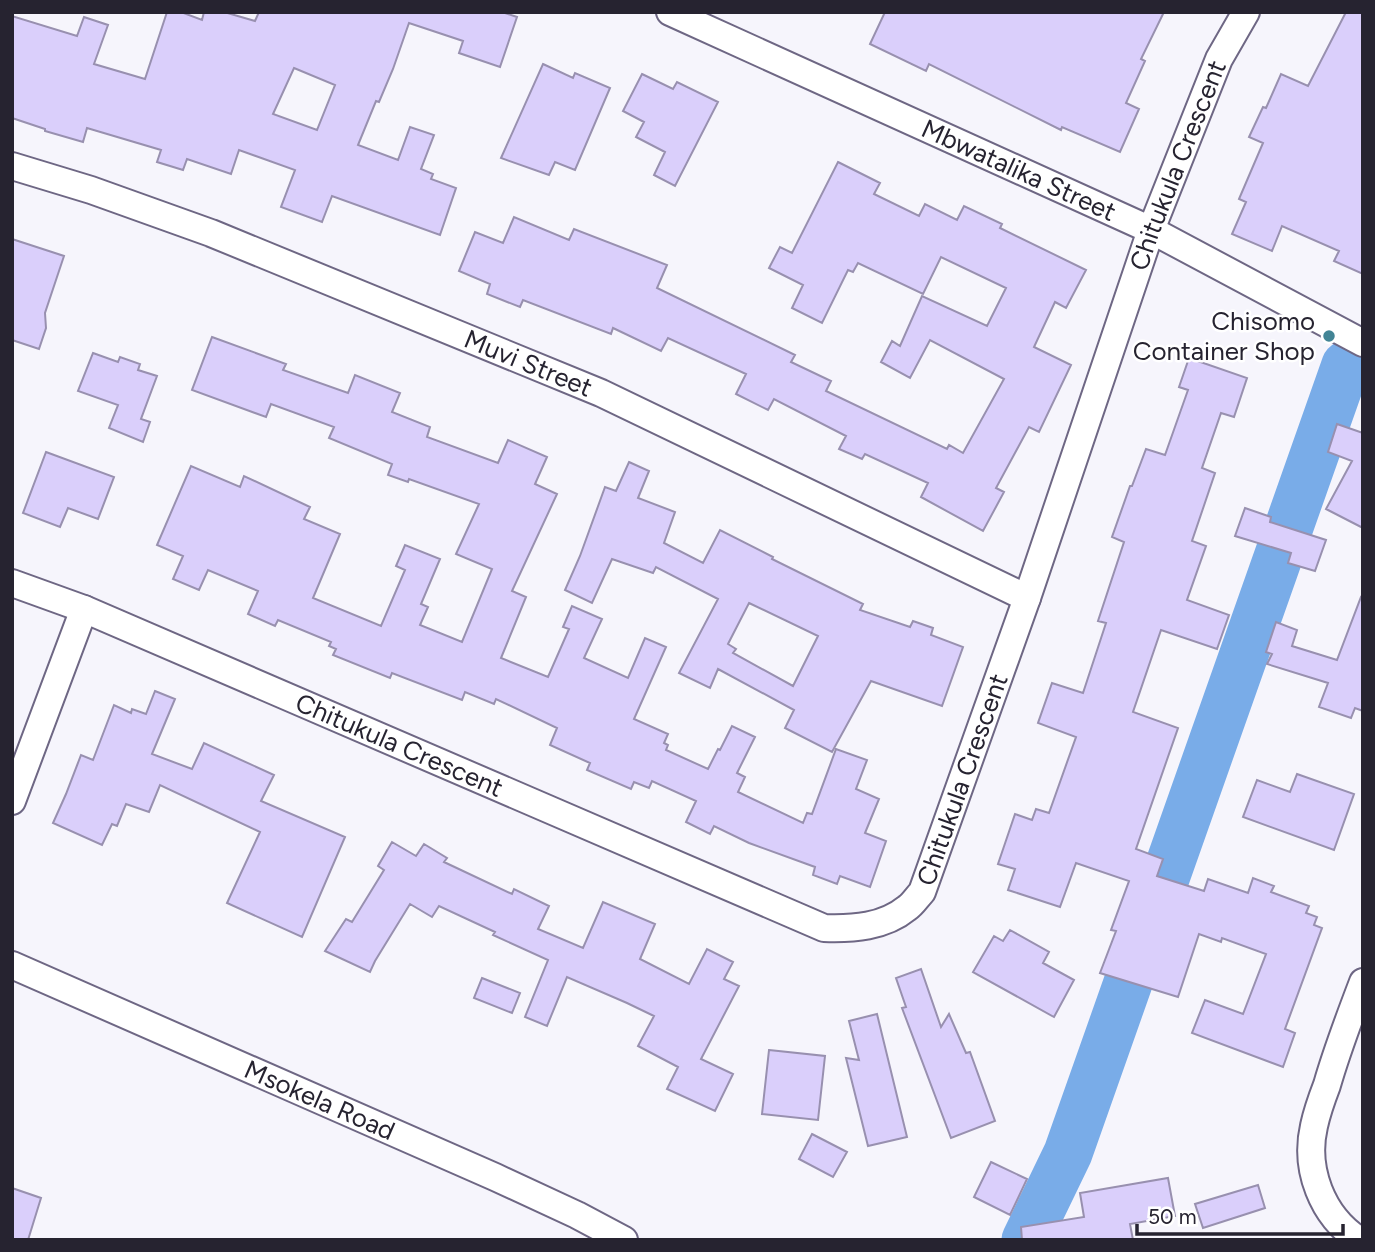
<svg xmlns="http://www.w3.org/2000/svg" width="1375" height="1252" font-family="Figtree,sans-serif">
<rect width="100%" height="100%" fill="#f6f5fc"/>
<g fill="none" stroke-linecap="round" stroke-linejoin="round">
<path stroke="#79ace8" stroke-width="49" d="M1026,1240L1068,1153L1346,365"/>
</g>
<path fill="#dacffb" stroke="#9890af" stroke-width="2" fill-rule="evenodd" d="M167,12H181L202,20L204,12H224L255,21L259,12H502L517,17L500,67L459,53L463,41L409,23L393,69L379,102L376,101L358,145L398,160L410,127L434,135L421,169L433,174L431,179L456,188L440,235L332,196L322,222L281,207L295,170L239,150L231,174L187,159L183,170L157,162L161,150L87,128L83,142L45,131V129L12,118V16L77,36L84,17L108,25L94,64L145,79ZM294,68L335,85L317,130L273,114Z
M885,12H1164L1141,59L1145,61L1126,103L1139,109L1120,152L1062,127L1061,130L929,64L926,71L870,44Z
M1346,12H1363V274L1334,261L1339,251L1282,226L1272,251L1232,234L1246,202L1239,199L1263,143L1249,137L1263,107L1266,108L1281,74L1308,86Z
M543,64L573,78L575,73L610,88L575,170L555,162L549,175L501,158Z
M642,74L673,89L677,82L718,102L675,186L654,175L665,152L636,137L644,122L623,111Z
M838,162L880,183L874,194L919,216L925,204L957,220L964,206L1002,224L1000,228L1086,270L1066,308L1055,302L1034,347L1071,365L1039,432L1029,427L996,488L1004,492L983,531L921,497L928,483L865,454L862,459L839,449L846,436L774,399L768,410L736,394L746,374L668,338L661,351L613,328L611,334L523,300L520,307L487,294L490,284L459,271L475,232L503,243L514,217L569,240L574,229L667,265L657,288L795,355L791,362L831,381L826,391L947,449L949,445L963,453L1004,379L930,340L910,378L881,362L892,341L900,346L922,296L987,326L1006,288L941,257L923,294L858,263L853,272L848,270L822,323L792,308L803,285L769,268L780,247L792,253Z
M12,239L64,256L45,313L46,328L39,349L12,340Z
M212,337L286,364L283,370L348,393L355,375L400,393L392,412L430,427L427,437L498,463L508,440L547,457L535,484L557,494L512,591L526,597L501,658L548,677L569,629L563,627L572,606L602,619L584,658L628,678L645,638L666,647L634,719L668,734L664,743L668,745L666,750L708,769L718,749L720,750L732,726L755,737L737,773L745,777L738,792L803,823L807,813L812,814L836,749L867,760L856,789L879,799L865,833L886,841L870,887L840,876L837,884L813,875L815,867L749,843L714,826L710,834L686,822L696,801L652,781L649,788L634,782L631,789L587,770L590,763L550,745L557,728L496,699L494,704L465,692L462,700L392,673L390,678L333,655L336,649L329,646L331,642L278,620L275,626L248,614L258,591L208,570L199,590L173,579L183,556L157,545L191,466L240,487L244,476L310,507L304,519L340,534L313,598L381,626L405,570L396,566L405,545L440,559L421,604L428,607L420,625L462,642L492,569L456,554L479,504L409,479L408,482L388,475L392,464L329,438L334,427L271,404L266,417L192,390Z
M93,353L118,362L120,357L140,364L138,370L157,376L141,419L150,422L143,442L109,428L118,405L78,391Z
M1189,358L1247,378L1234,417L1221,413L1202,468L1215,473L1192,541L1206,546L1187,600L1229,615L1217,649L1161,630L1133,712L1178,728L1136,849L1163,859L1157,876L1204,891L1208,879L1248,893L1253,878L1274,886L1271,892L1309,906L1306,913L1317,917L1314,925L1322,928L1285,1029L1295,1033L1283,1067L1192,1033L1205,1000L1243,1014L1266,954L1222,938L1221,942L1199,934L1178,997L1100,973L1116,931L1111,930L1129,881L1076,863L1060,907L1008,890L1015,869L998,864L1015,814L1032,820L1036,809L1049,813L1076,737L1038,723L1052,683L1083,693L1106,623L1098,621L1124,542L1112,537L1130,486H1132L1146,449L1165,455L1188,390L1179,387Z
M1337,424L1363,433V528L1326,509L1352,461L1328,452Z
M46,452L114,477L98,519L68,508L60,527L23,513Z
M629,462L649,471L638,498L675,512L664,543L703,563L720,530L773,557L772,559L863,604L860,610L910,627L913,621L933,628L931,635L963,647L942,706L871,681L832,752L785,728L794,710L718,669L710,688L679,673L718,599L656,567L653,573L612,559L592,603L565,590L580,556L605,487L616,491ZM749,603L818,636L793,686L733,653L736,649L728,644Z
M1245,508L1271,517L1270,522L1326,540L1315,571L1288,563L1291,553L1235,536Z
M1361,597L1363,598V711L1355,708L1351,718L1319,707L1328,683L1267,664L1272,654L1266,652L1276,622L1297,630L1292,646L1337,660Z
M155,691L175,699L152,754L192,769L204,743L274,775L261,801L345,837L302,937L227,903L260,832L160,785L149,812L126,804L117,826L112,824L102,845L53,823L66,794L81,755L93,760L114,705L131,713L132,709L146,714Z
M1297,774L1354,794L1334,850L1243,817L1257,780L1290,792Z
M392,842L416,856L424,844L447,858L444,862L512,894L514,889L549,906L538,929L583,948L603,902L655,924L640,959L689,984L707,949L733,962L724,979L739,986L701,1059L733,1074L715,1111L667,1089L678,1067L638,1046L654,1016L627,1003L567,977L547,1026L525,1017L548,960L493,935L495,932L439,906L432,917L410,904L375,961L370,972L325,951L346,919L352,922L384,870L378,866Z
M1010,930L1049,952L1043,963L1074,980L1054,1017L973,972L994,936L1003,941Z
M921,969L941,1027L949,1014L966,1053L970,1052L995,1121L951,1138L902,1008L906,1007L896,978Z
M482,978L520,993L512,1013L474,998Z
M877,1014L907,1137L868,1146L846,1058L859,1060L849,1021Z
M769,1050L825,1056L818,1120L762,1114Z
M812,1134L847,1152L833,1177L799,1159Z
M991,1162L1027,1179L1010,1215L974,1197Z
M1168,1178L1175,1216L1130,1224L1133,1240H1022L1021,1227L1084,1217L1080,1193Z
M1258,1185L1265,1208L1203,1228L1195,1204Z
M12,1188L41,1198L28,1240H12Z"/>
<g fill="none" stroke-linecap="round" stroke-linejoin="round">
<g stroke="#6e6784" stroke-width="30">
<g id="minor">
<path id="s1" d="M670,12L1151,230L1363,343"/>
<path id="s2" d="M12,166L91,190L211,233L601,393L1027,598"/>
<path id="s3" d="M12,583L84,609L824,928C853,929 884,927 907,908C913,904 917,897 922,892L1027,598L1151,230L1219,59L1246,12"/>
<path d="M12,801L84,609"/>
<path id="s4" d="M12,965L495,1177L577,1215L624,1240"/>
<path d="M1359,1240C1322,1216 1304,1169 1314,1126C1317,1112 1322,1098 1327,1085C1337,1050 1350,1016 1363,982"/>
</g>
</g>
<use href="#minor" stroke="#fff" stroke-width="26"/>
</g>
<circle fill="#428495" stroke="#fff" stroke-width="2.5" cx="1329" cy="336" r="7"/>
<g text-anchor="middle" stroke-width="5" stroke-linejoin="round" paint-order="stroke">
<g font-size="26" fill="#262330" stroke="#fff">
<text dy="9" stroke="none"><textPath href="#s3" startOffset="1762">Chitukula Crescent</textPath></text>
<text dy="9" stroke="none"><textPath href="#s1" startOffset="383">Mbwatalika Street</textPath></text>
<text dy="9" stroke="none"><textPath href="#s2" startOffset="553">Muvi Street</textPath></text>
<text dy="9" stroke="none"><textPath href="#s3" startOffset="420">Chitukula Crescent</textPath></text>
<text dy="9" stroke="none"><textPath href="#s3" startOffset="1111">Chitukula Crescent</textPath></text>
<text dy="9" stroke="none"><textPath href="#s4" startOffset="336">Msokela Road</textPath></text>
</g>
<g font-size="26" fill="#262330" stroke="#fff" text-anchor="end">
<text x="1315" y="330">Chisomo<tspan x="1315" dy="30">Container Shop</tspan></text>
</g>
</g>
<rect width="1375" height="1252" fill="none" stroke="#262330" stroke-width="28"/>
<path d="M1137 1224v10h206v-10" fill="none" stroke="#262330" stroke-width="3.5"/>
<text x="1148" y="1224" font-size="21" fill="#262330" stroke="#ffffff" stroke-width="5" paint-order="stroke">50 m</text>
</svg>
